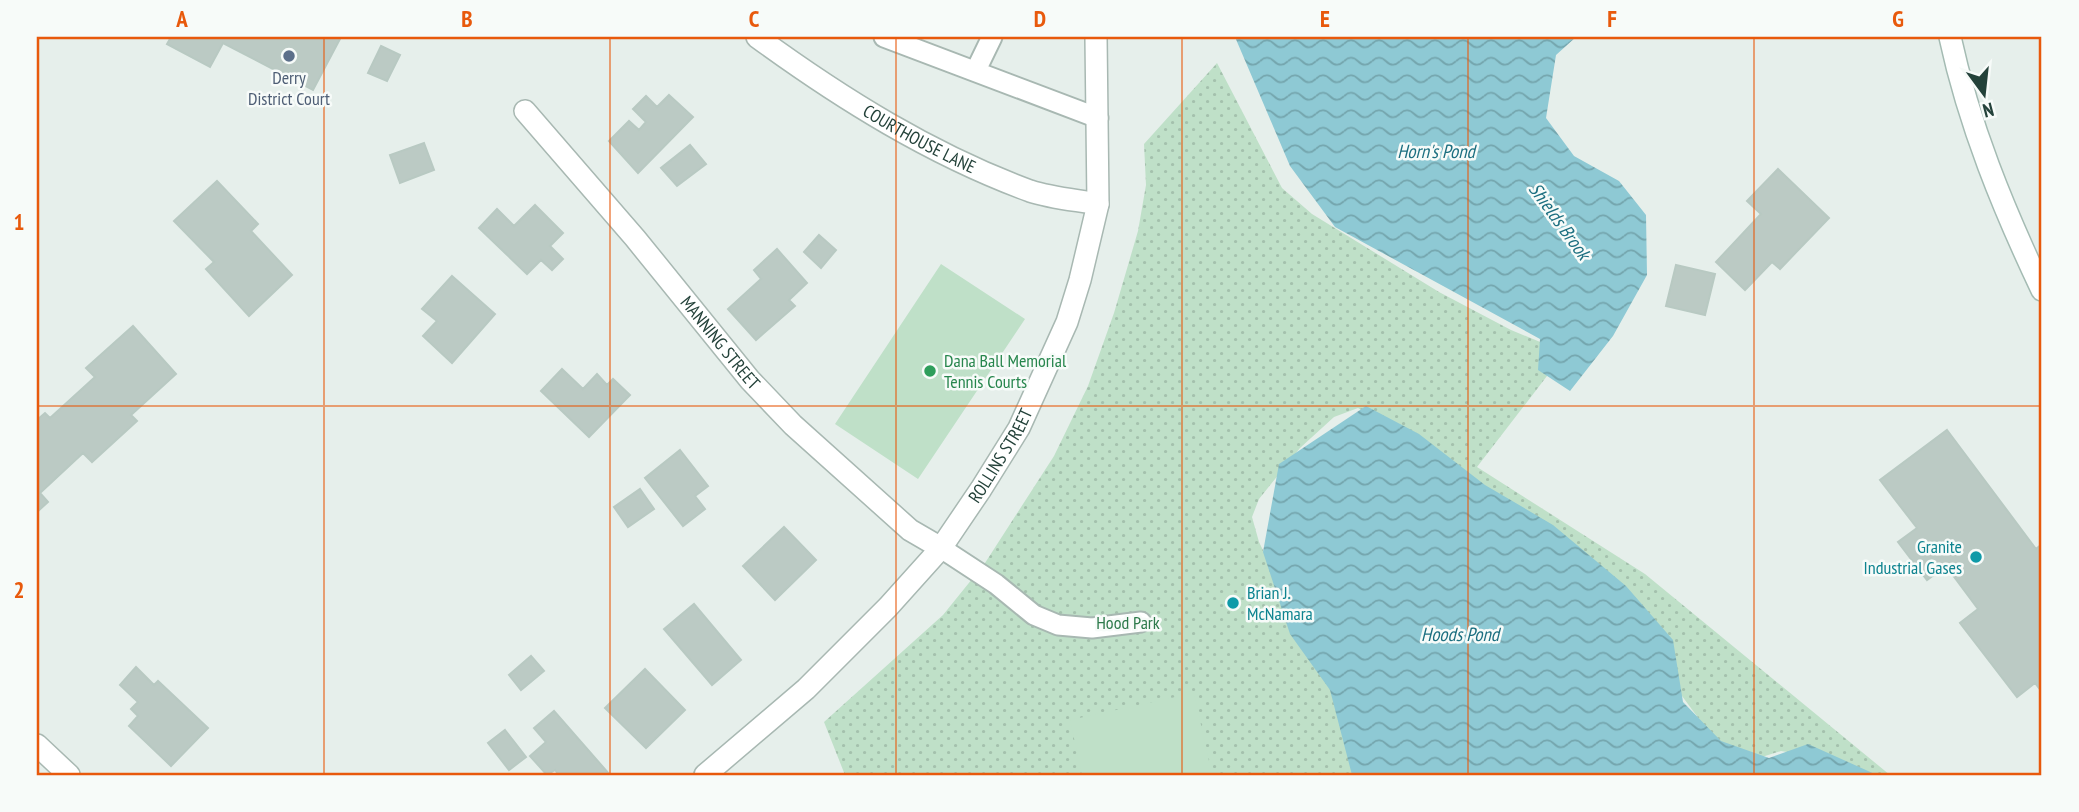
<svg xmlns="http://www.w3.org/2000/svg" width="2079" height="812" font-family="'PT Sans Narrow',sans-serif">
<defs>
<pattern id="park-dots" width="8" height="8" patternUnits="userSpaceOnUse" patternTransform="scale(1.75)"><rect width="8" height="8" fill="#bfe0c8"/><path d="M2 2h.1M6 6h.1" fill="none" stroke="#a4c1ad" stroke-width="1.8" stroke-linecap="round"/></pattern>
<pattern id="water-waves" width="16" height="10" patternUnits="userSpaceOnUse" patternTransform="scale(1.75)"><rect width="16" height="10" fill="#8ec9d4"/><path d="M0 5q4-4 8 0t8 0" fill="none" stroke="#74a5ad"/></pattern>
</defs>
<rect width="100%" height="100%" fill="#e6efeb"/>
<path fill="url(#park-dots)" d="M1217,63L1282,188L1312,214L1439,292L1511,330L1545,344L1547,376L1477,467L1645,574L1890,775H1850L1817,757L1781,751L1746,762L1719,746L1682,696L1443,462L1358,408L1334,417L1300,448L1259,499L1252,517L1259,542L1292,610L1319,649L1359,775H845L824,722L943,615L985,563L1054,456L1088,386L1114,313L1138,231L1146,185L1144,144Z"/>
<path fill="#bfe0c8" d="M941,264L1025,319L918,479L835,424Z
M1194,693L1212,775H1082L1070,720Z"/>
<path fill="url(#water-waves)" d="M1235,37H1576L1556,55L1546,118L1574,156L1619,181L1646,215L1647,275L1613,336L1570,391L1538,370L1540,339L1335,227L1290,166Z
M1366,406L1419,434L1485,485L1553,525L1626,586L1673,640L1683,702L1721,741L1769,758L1808,744L1877,775H1352L1330,690L1290,634L1263,552L1279,464Z"/>
<path fill="#bbcac4" stroke="#b8c9c2" stroke-width="2" d="M171,37H341L313,90L223,43L210,67L167,44Z
M381,46L400,55L387,81L368,73Z
M669,95L693,117L638,173L609,141L629,121L639,130L646,122L633,109L646,96L657,107Z
M424,143L434,170L400,183L390,155Z
M690,145L706,164L677,186L661,168Z
M1778,169L1829,218L1780,269L1772,262L1745,290L1716,262L1761,214L1747,201Z
M217,181L258,224L251,231L292,275L249,316L206,269L214,262L174,221Z
M535,205L563,233L550,246L563,259L552,270L541,260L527,274L479,228L497,209L514,226Z
M819,235L836,250L821,268L804,252Z
M777,249L807,283L789,300L795,306L756,340L728,309L761,279L754,270Z
M1676,265L1715,274L1705,315L1666,306Z
M452,276L495,314L452,363L423,336L437,321L422,309Z
M133,326L176,374L131,415L137,421L92,462L83,453L40,493L48,502L37,512V420L45,413L50,418L95,377L86,368Z
M562,369L583,389L597,374L607,385L613,379L630,395L589,437L541,391Z
M1947,430L2036,549L2042,544V692L2035,683L2017,697L1960,623L1978,609L1946,566L1927,580L1898,542L1917,528L1880,480Z
M680,450L708,486L695,496L705,509L683,526L645,478Z
M640,489L654,509L628,527L614,507Z
M784,527L816,560L775,600L743,566Z
M694,604L741,660L712,685L664,629Z
M531,656L544,671L521,690L509,675Z
M136,667L154,685L158,681L208,728L171,766L129,726L138,716L131,709L138,702L120,685Z
M645,669L685,710L646,748L605,708Z
M554,711L610,775H559L555,770L547,775L530,756L546,742L534,728Z
M505,730L526,757L509,770L488,743Z"/>
<g fill="none" stroke-linecap="round" stroke-linejoin="round">
<g stroke="#a8b8b2" stroke-width="23">
<path id="lane" d="M884,37L1098,118
M976,70L992,37
M941,548L996,584L1034,615L1058,625L1092,628L1141,622"/>
</g>
<g stroke="#a8b8b2" stroke-width="24">
<g id="street">
<path id="s1" d="M757,37C842,99 932,155 1030,191C1051,198 1076,200 1098,204"/>
<path id="s2" d="M525,111L635,238L750,380L793,425L910,530L941,548"/>
<path d="M37,745L69,775"/>
<path id="s3" d="M705,775L806,689L888,607L941,548L981,489L1019,428L1067,322L1080,280L1098,204L1096,37"/>
</g>
</g>
<g stroke="#a4bbb3" stroke-width="24">
<path id="secondary" d="M1950,37C1969,125 2003,208 2042,290"/>
</g>
<use href="#lane" stroke="#fff" stroke-width="19"/>
<use href="#street" stroke="#fff" stroke-width="21"/>
<use href="#secondary" stroke="#fff" stroke-width="21"/>
</g>
<path fill="none" stroke="#e8590c" stroke-width="2" stroke-opacity="0.55" d="M324,37V775M610,37V775M896,37V775M1182,37V775M1468,37V775M1754,37V775M37,406H2042"/>
<circle fill="#5c6f8a" stroke="#f7fbf9" stroke-width="2.5" cx="289" cy="56" r="7"/>
<circle fill="#2e9e5b" stroke="#f7fbf9" stroke-width="2.5" cx="930" cy="371" r="7"/>
<g fill="#0f9aa8" stroke="#f7fbf9" stroke-width="2.5">
<circle cx="1976" cy="557" r="7"/>
<circle cx="1233" cy="603" r="7"/>
</g>
<g text-anchor="middle" stroke-width="5" stroke-linejoin="round" paint-order="stroke">
<g font-size="18" fill="#4e5e75" stroke="#f7fbf9">
<text x="289" y="84">Derry<tspan x="289" dy="21">District Court</tspan></text>
</g>
<g font-size="18" fill="#24423a" stroke="#f7fbf9">
<text dy="6" stroke="none"><textPath href="#s1" startOffset="192">COURTHOUSE LANE</textPath></text>
<text dy="6" stroke="none"><textPath href="#s2" startOffset="303">MANNING STREET</textPath></text>
<text dy="6" stroke="none"><textPath href="#s3" startOffset="438">ROLLINS STREET</textPath></text>
</g>
<g font-size="18" fill="#27864d" stroke="#f7fbf9" text-anchor="start">
<text x="944" y="367">Dana Ball Memorial<tspan x="944" dy="21">Tennis Courts</tspan></text>
</g>
<g font-size="18" fill="#0d838f" stroke="#f7fbf9" text-anchor="end">
<text x="1962" y="553">Granite<tspan x="1962" dy="21">Industrial Gases</tspan></text>
<text x="1247" y="599" text-anchor="start">Brian J.<tspan x="1247" dy="21">McNamara</tspan></text>
</g>
<g font-size="18" fill="#2d7a4b" stroke="#f7fbf9">
<text x="1128" y="629">Hood Park</text>
</g>
<g font-size="19" font-style="italic" fill="#1c6f80" stroke="#f7fbf9">
<text x="1436" y="158">Horn's Pond</text>
<text transform="translate(1560 221) rotate(54)" y="7">Shields Brook</text>
<text x="1460" y="641">Hoods Pond</text>
</g>
</g>
<rect width="2079" height="812" fill="none" stroke="#f7fbf9" stroke-width="77"/>
<g transform="translate(1984 94) rotate(165)" stroke="#f7fbf9" stroke-width="5" paint-order="stroke">
<path d="M0-5L12 26L0 18L-12 26Z" fill="#24423a"/>
<text y="-10" font-size="19" font-weight="bold" text-anchor="middle" fill="#24423a">N</text>
</g>
<rect x="38" y="38" width="2002" height="736" fill="none" stroke="#e8590c" stroke-width="2.5"/>
<g font-size="23" text-anchor="middle" font-weight="bold" fill="#e8590c">
<text x="182" y="27">A</text>
<text x="467" y="27">B</text>
<text x="754" y="27">C</text>
<text x="1040" y="27">D</text>
<text x="1325" y="27">E</text>
<text x="1612" y="27">F</text>
<text x="1898" y="27">G</text>
<text x="19" y="230">1</text>
<text x="19" y="598">2</text>
</g>
</svg>
